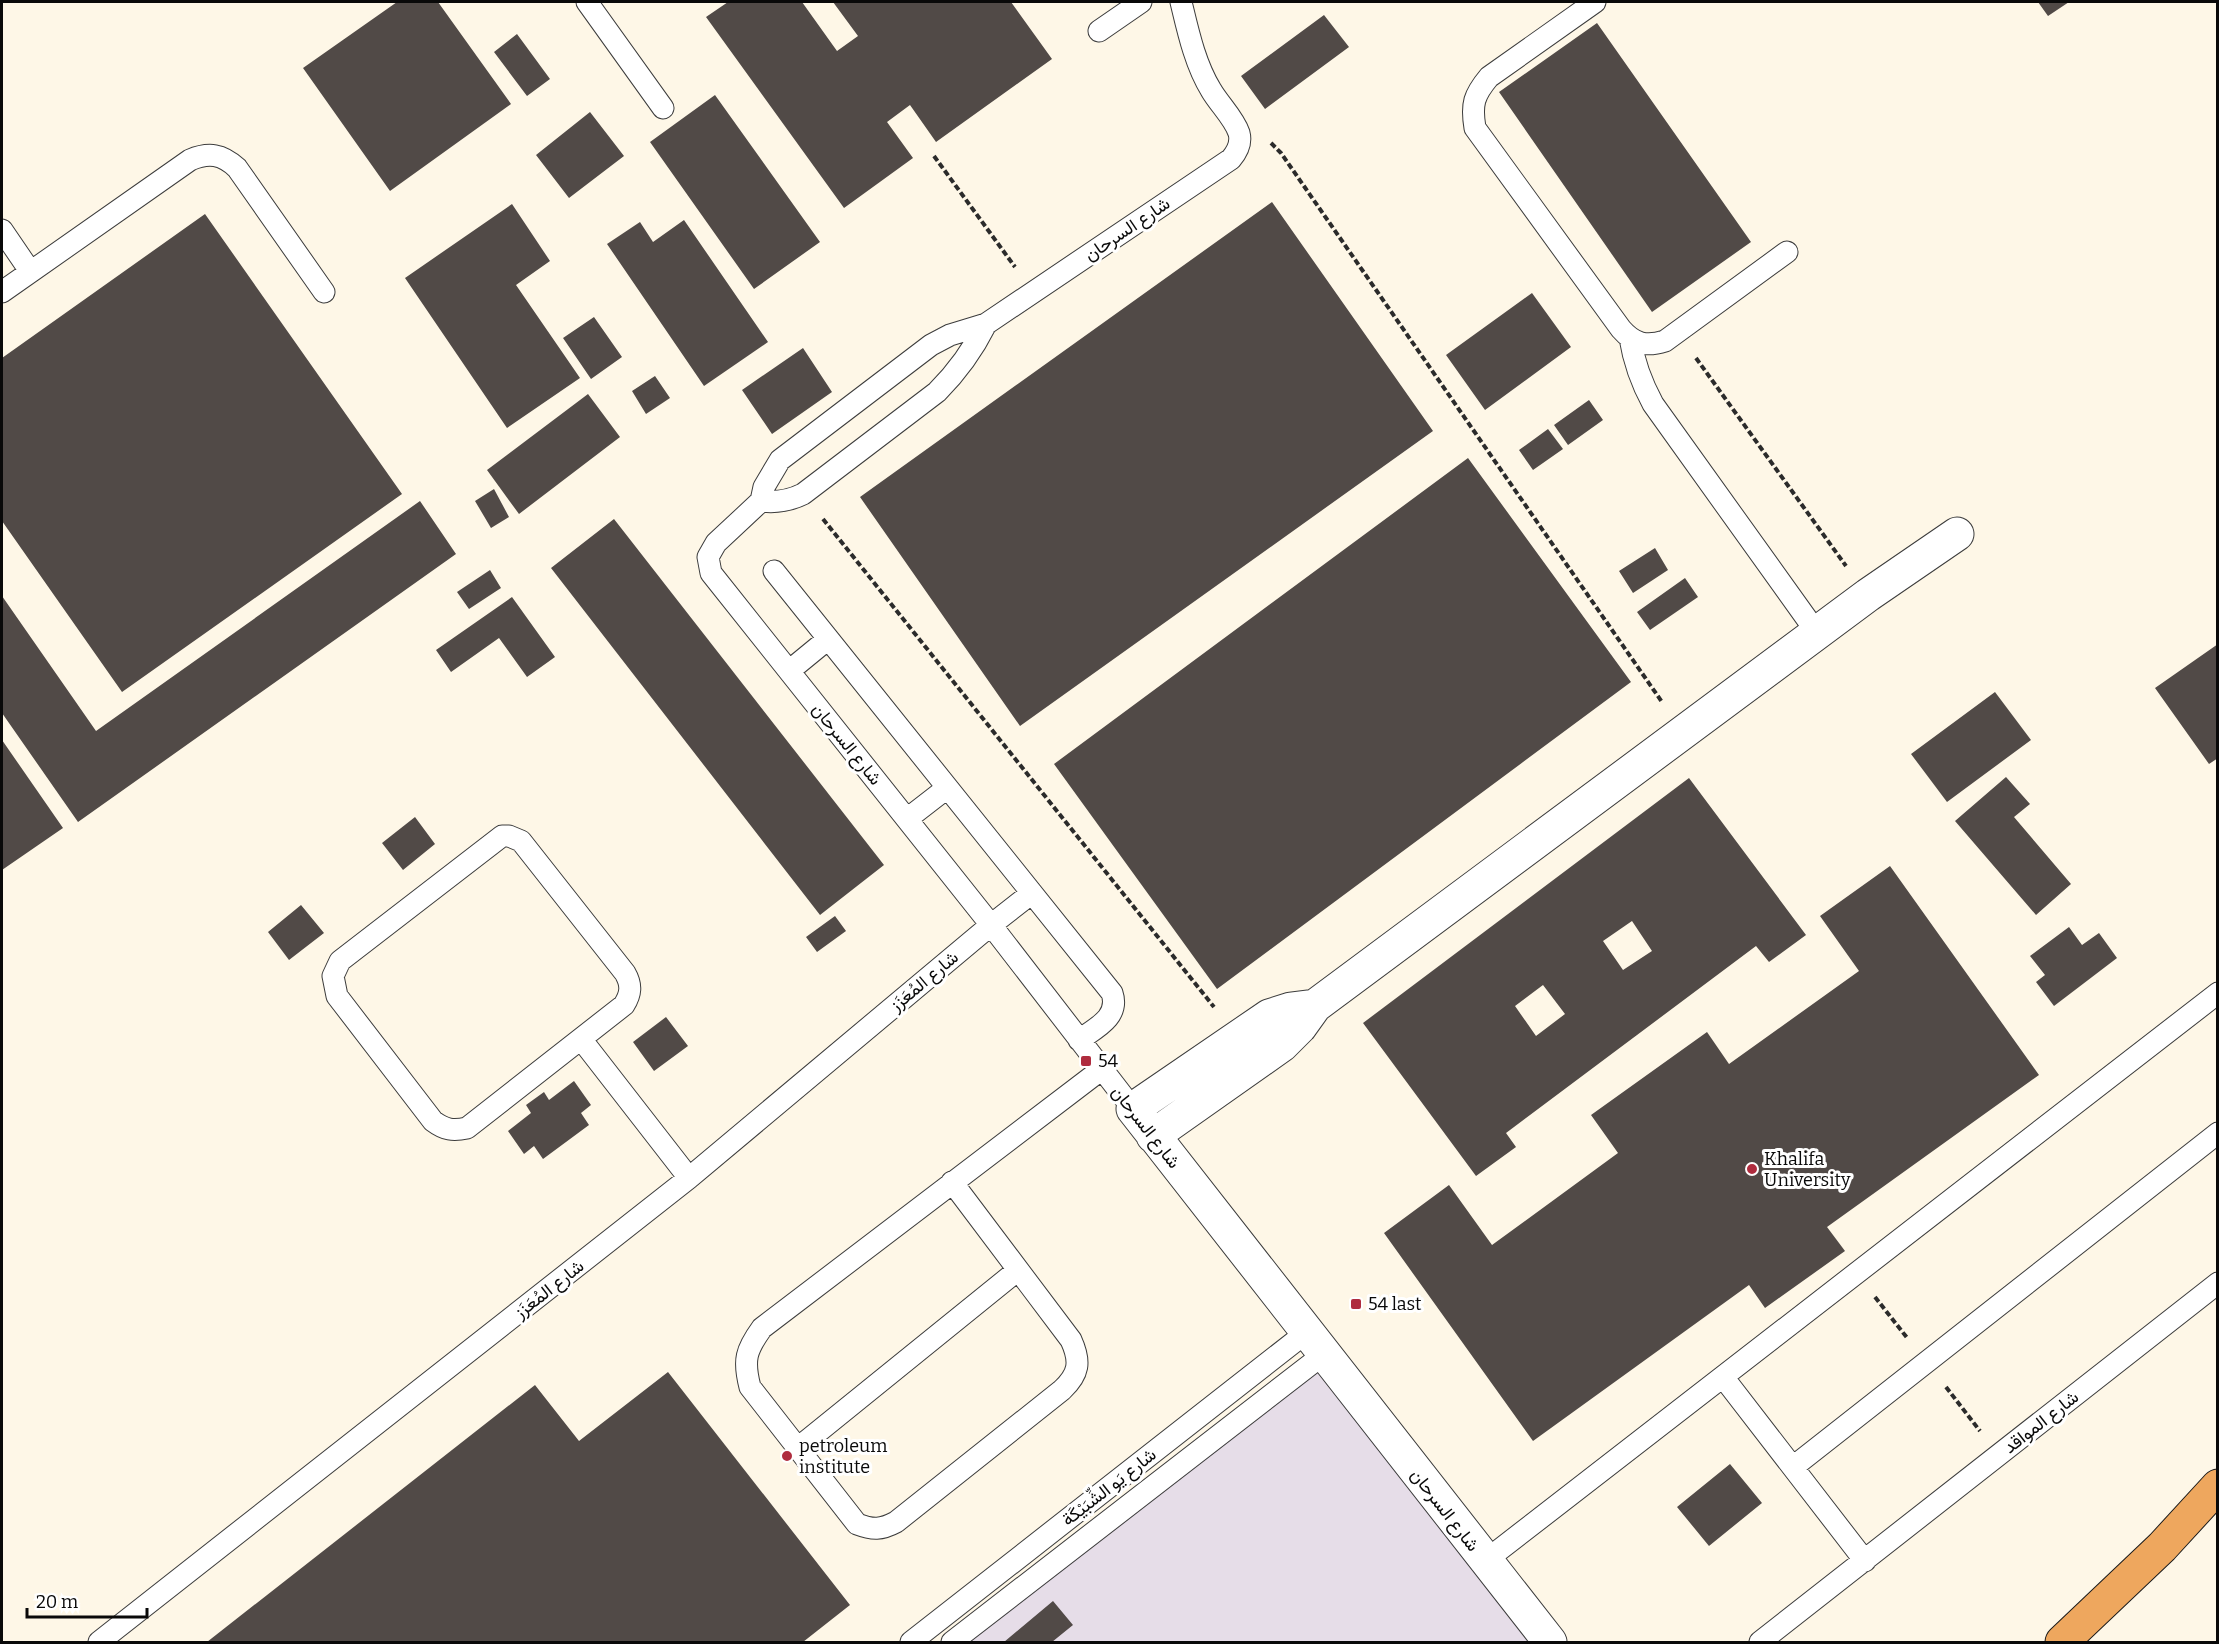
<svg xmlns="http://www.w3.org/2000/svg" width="2219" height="1644" font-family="Bitter,Vazirmatn,serif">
<rect width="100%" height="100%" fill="#fef7e7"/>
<path fill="#e6dde8" d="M1324,1354L1551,1642H954Z"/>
<path fill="#514a47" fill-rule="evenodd" d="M397,2H438L511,104L390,191L303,68Z
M728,2H802L837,51L858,36L833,2H1011L1052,59L936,142L910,105L887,122L913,158L844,208L706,17Z
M2038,2H2069L2048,16Z
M1324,15L1349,47L1265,109L1241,76Z
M1597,23L1751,242L1652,312L1499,92Z
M517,34L550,79L527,96L494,52Z
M715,95L820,242L754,289L650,142Z
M590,112L624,156L569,198L536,155Z
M1272,202L1433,431L1020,726L860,497Z
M512,204L550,261L516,285L580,378L507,428L405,278Z
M205,214L402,494L122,692L2,521V358Z
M684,220L768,342L704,386L607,244L640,222L653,242Z
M1532,293L1571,347L1485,410L1446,355Z
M594,317L622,357L591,379L563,338Z
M803,348L832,392L772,434L742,390Z
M655,376L670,398L646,414L632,391Z
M588,394L620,437L519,514L487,470Z
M1589,400L1603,420L1568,445L1554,425Z
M1548,429L1563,449L1533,470L1519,450Z
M1468,458L1631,682L1217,989L1054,764Z
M494,489L509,517L491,528L475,501Z
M420,501L456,554L78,822L2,713V596L96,731Z
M614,519L884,865L820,915L551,568Z
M1655,548L1668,570L1633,593L1619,571Z
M490,570L501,588L469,609L457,592Z
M1685,578L1698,597L1650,630L1637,612Z
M512,597L555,657L527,677L499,638L451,672L436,650Z
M2218,644V758L2209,764L2155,688Z
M1995,692L2031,740L1947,802L1911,754Z
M2,740L63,828L2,870Z
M2006,777L2030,804L2014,817L2071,884L2036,915L1955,821Z
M1689,778L1806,935L1769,962L1756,946L1506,1133L1516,1147L1476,1176L1363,1023ZM1632,921L1652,951L1623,970L1603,941ZM1543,985L1565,1014L1536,1036L1515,1006Z
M415,817L435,844L403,870L382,843Z
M1890,866L2039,1075L1827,1227L1845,1251L1765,1308L1749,1285L1533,1441L1384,1233L1449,1185L1492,1245L1618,1153L1591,1115L1707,1032L1729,1064L1859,971L1820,916Z
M301,905L324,933L289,960L268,932Z
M835,916L846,931L817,952L806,937Z
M2069,927L2082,945L2099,933L2117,958L2054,1006L2036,982L2045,975L2030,956Z
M666,1017L688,1046L654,1071L633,1042Z
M574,1081L591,1105L581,1113L589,1125L543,1159L534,1146L524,1154L508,1131L531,1113L526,1105L544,1092L549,1100Z
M668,1372L850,1605L803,1642H207L535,1385L579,1441Z
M1730,1464L1762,1503L1709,1546L1677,1507Z
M1053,1601L1073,1625L1052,1642H1004Z"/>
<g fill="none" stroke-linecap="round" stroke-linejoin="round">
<g stroke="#3c3c3c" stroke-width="23">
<path id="service" d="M587,2L663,108
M1595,2L1489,77C1474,95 1471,104 1475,128L1621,329C1634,344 1646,347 1665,341L1787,252
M1099,31L1141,2
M2,230L30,271
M2,292L190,160C209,152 222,154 237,168L324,292
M1630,338C1634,363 1641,382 1653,404L1817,633
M761,501C777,503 789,501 803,494L937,392C958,371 973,350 986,324
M774,571L1112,993C1120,1017 1096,1028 1079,1040
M789,671L828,639
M907,819L947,788
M502,836H509L521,841L625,973C632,985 631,994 624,1005L467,1128C453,1131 445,1130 433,1121L337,996L333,976L340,961Z
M581,1039L689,1178
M1133,1109L991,925L711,573L708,557L716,543L761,501L764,487L780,460L931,345L950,335L986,324L1231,159C1237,152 1242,144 1239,133C1234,118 1219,104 1211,90C1195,64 1188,31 1181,2
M952,1182L1071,1340C1081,1362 1079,1374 1062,1390L896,1522C881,1530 873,1530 857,1524L750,1387C743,1360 746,1350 762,1328L1102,1069
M1723,1377L1865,1561
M798,1448L1018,1270
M1793,1467L2218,1133
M1485,1561L2218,993
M99,1642L689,1178L991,925L1032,893
M911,1642L1307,1332
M952,1642L1324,1354
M1760,1642L2218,1283"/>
</g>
<g stroke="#3c3c3c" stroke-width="35">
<path id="minor" d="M1315,1006L1291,1009L1269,1016L1133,1109L1550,1642
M1153,1136L1282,1045L1300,1027L1315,1006L1868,595L1957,534"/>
</g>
<g stroke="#1a1a1a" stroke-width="35">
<path id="trunk" d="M2062,1642L2162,1547L2218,1486"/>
</g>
<path stroke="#2b2b2b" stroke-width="4" stroke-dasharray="6 3" stroke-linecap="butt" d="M1271,143L1281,153L1662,702
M934,156L1015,267
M1696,358L1846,566
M823,519L1214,1007
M1875,1297L1908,1339
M1946,1387L1980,1431"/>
<use href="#service" stroke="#fff" stroke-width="21"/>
<use href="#minor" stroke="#fff" stroke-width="33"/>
<use href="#trunk" stroke="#eea75e" stroke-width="33"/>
</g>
<g fill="#af2c3e" stroke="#fff" stroke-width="2">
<rect x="1080" y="1055" width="12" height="12" rx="3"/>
<circle cx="1752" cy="1169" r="6"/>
<rect x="1350" y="1298" width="12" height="12" rx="3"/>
<circle cx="787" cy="1456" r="6"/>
</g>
<g text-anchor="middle" stroke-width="6" stroke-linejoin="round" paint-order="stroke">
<g font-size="18" fill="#090909" stroke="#fff">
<text transform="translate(1127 229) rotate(-34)" y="6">شارع السرحان</text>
<text transform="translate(847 744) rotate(51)" y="6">شارع السرحان</text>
<text transform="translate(924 981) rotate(-40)" y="6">شارع المُعَزَز</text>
<text transform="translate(1146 1127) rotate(52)" y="6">شارع السرحان</text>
<text transform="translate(549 1289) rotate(-38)" y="6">شارع المُعَزَز</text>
<text transform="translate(2041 1422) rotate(-38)" y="6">شارع المواقد</text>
<text transform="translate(1109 1487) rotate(-38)" y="6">شارع يَو الشِّبَيْكَة</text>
<text transform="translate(1445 1510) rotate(52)" y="6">شارع السرحان</text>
</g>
<g font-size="18" fill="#090909" stroke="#fff" text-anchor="start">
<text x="1098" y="1067">54</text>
<text x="1764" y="1165">Khalifa<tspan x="1764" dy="21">University</tspan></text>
<text x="1368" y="1310">54 last</text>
<text x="799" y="1452">petroleum<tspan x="799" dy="21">institute</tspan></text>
</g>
</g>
<rect width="2219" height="1644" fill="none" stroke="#090909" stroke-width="6"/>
<path d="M27 1608v9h120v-9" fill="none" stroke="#090909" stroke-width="3"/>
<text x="36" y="1608" font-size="18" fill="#090909" stroke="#ffffff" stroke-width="4.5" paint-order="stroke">20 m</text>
</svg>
